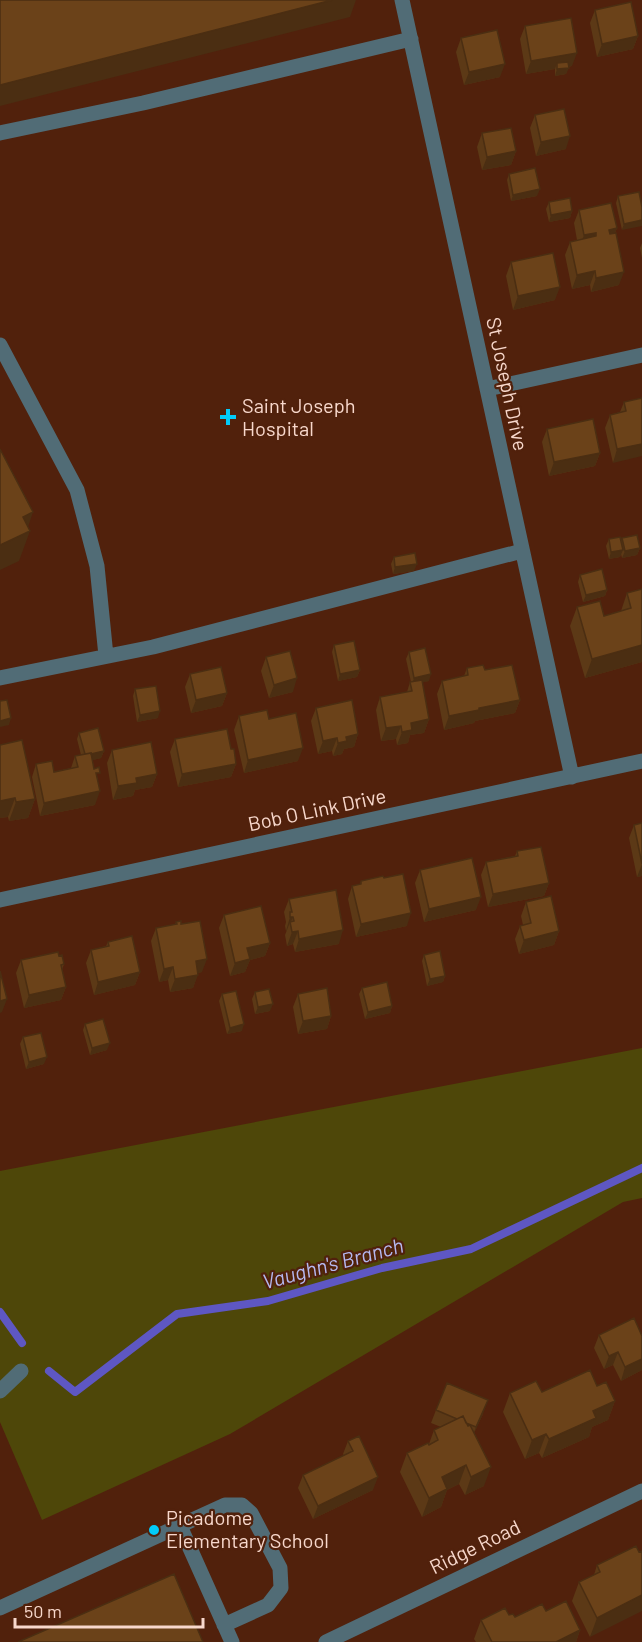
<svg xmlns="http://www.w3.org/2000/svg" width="642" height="1642" font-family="Barlow,sans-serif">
<rect width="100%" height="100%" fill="#51210c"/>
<path fill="#4e4709" d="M642,1048V1198L623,1202L230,1434L42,1520L0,1422V1171Z"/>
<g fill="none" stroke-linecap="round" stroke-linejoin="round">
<path stroke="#5e57c3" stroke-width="8" d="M0,1312L22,1343
M49,1371L75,1392L177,1314L268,1301L382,1268L471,1249L642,1168"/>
<path stroke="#516c76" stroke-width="15" d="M402,0L572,777
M0,133L143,103L411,39
M0,345L77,490L97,566L106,656
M487,389L642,355
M0,678L153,647L522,551
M0,900L642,761
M0,1391L21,1371
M180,1526L232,1642
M0,1608L225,1505H242L251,1513L280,1568L281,1588L268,1605L224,1625
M326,1642L642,1491"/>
</g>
<path fill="#5c3916" d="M595,10L638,36L633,49L597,57L590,23Z
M525,26L572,66L568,67L566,74L555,76V69L526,74L520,39Z
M461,38L500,77L464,85L456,52Z
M535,115L566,149L536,156L530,128Z
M482,133L516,151L511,165L482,170L477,147Z
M509,174L537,196L511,201L507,180Z
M639,192L622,230L616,203L618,196Z
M549,202L572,211L570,218L549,222L546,209Z
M579,210L617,228L615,233L619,285L591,292L590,285L572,289L565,255L570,242L577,240L574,223Z
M642,243V258L640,248Z
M511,262L555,300L513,310L506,276Z
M642,398L613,463L605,428L610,415L620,412L624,402Z
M547,429L600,453L595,466L549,476L542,442Z
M622,538L640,548L637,555L622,558L621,554L620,557L609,559L606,546L609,539L621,541Z
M394,557L414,571L393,574L391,564Z
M580,575L607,590L605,596L583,602L578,582Z
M642,589V662L585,678L570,626L577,607L604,616L621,611L627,593Z
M334,645L360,670L357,677L338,681L332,652Z
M409,652L429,681L422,682L429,719L424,733L410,735L408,743L397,745L396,739L381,741L376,710L380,697L407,692L410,682H411L406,659Z
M266,657L293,692L269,698L261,671Z
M467,668L485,670L520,700L515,713L475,721L474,723L444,730L437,694L442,681L464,676Z
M190,674L227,693L222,706L191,713L185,687Z
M135,689L158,718L137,722L133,696Z
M316,708L358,734L354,747L344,749L342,754L333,756L332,751L318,754L311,721Z
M239,716L269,719L298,761L244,773L234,730Z
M79,733L104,751L101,758L92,760L97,780L95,805L40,816L32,777L36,764L54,772L71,768L75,756L81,755L77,739Z
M175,739L236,764L231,777L178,787L170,752Z
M0,745L35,799L28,818L9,821L8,817L0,818Z
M112,750L157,774L152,787L135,790L133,796L113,800L107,763Z
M642,823V876L637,877L629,838L634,825Z
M517,851L549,883L544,896L488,907L481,875L486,862L515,856Z
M420,870L476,910L424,922L415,883Z
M361,881L407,926L356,937L348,899L352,886L360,884Z
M289,899L339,944L295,952L293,944L287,946L285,935L287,930L286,931L285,926L286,922L284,912Z
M526,902L559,931L554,945L519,954L515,939L520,926L523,925L521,916Z
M224,915L270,943L265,956L250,960L245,972L230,976L219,928Z
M176,922L181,924L202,972L198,973L193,988L170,992L168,980L159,982L151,941L156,928L175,925Z
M108,942L140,972L135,985L94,995L86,963L91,950L106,946Z
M424,955L445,976L443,982L427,986L422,961Z
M59,956L64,964L62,970L66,987L61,1000L24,1008L16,973L21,960Z
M362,988L392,1006L390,1013L365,1019L359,994Z
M255,992L270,1011L255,1014L252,999Z
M222,994L242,1031L227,1034L219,1001Z
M298,994L331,1016L327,1029L298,1034L293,1007Z
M85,1024L107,1050L90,1055L83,1030Z
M23,1037L44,1064L26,1069L20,1044Z
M599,1335L642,1336V1370L621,1381L613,1365L604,1369L594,1348Z
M597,1386L615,1401L608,1420L592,1427L589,1437L542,1458L539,1453L525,1459L503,1412L510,1393L542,1392Z
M436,1410L483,1414L474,1433L484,1486L465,1495L459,1484L447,1490L441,1507L422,1517L400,1472L407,1453L429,1444L434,1430L441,1427L431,1423Z
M348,1441L373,1490L313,1519L298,1488L303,1475L344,1456L343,1454Z
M636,1546L590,1637L572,1601L579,1582L594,1575L597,1565Z
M546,1611L580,1630L576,1642H476L474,1639L481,1620L509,1615L515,1617Z"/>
<path fill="#4b2e12" d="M332,0H356L350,17L0,106V85Z
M638,36L633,49L597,57L602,44Z
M577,53L572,66L557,69V63L555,69L526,74L531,61Z
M505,64L500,77L464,85L469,72Z
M569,68L566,74L555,76L557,69Z
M570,136L566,149L536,156L541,142Z
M516,151L511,165L482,170L487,157Z
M540,189L537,196L511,201L513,195Z
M572,211L570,218L549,222L551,215Z
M642,220V226L622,230L624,224Z
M617,228L612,241L609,230Z
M596,233L591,246L579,249L584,235Z
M595,271L590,285L572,289L577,275Z
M624,272L619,285L591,292L596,278Z
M560,287L555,300L513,310L518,296Z
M642,444V456L613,463L617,449Z
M600,453L595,466L549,476L554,462Z
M33,512L26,533L30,531L19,561L0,570V545L23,517Z
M640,548L637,555L622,558L625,551Z
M623,550L620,557L609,559L611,552Z
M417,564L414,571L393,574L395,567Z
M607,590L605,596L583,602L586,595Z
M642,645V662L585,678L592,659Z
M360,670L357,677L338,681L340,674Z
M431,674L429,681L412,685L414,678Z
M297,678L293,692L269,698L274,685Z
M227,693L222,706L191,713L196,700Z
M520,700L515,713L475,721L474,723L444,730L449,716L479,708Z
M160,711L158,718L137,722L140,715Z
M11,718L9,725L0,727V721Z
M429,719L424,733L410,735L408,743L397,745L402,732L411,723Z
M401,726L396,739L381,741L386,728Z
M358,734L354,747L344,749L342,754L333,756L338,743L346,737Z
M337,738L332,751L318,754L323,741Z
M303,748L298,761L244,773L248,760Z
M104,751L101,758L83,763L85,756Z
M236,764L231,777L178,787L182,774Z
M157,774L152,787L135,790L133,796L113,800L118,786L136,778Z
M100,791L95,805L40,816L44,803Z
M15,798L8,817L0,818V801Z
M35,799L28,818L9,821L16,802Z
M642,864V876L637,877Z
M549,883L544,896L488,907L493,894Z
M481,897L476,910L424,922L429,909Z
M411,913L407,926L356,937L361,924Z
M290,917H293L290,924V922L287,930L286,931Z
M343,930L339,944L295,952L299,939Z
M298,931L293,944L287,946L292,932Z
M559,931L554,945L519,954L524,940Z
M270,943L265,956L250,960L245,972L230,976L235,963L247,948Z
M207,959L202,972L191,975L196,961Z
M173,967L168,980L159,982L164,969Z
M140,972L135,985L94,995L98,982Z
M198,975L193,988L170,992L175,979Z
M445,976L443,982L427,986L430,979Z
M66,987L61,1000L24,1008L29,995Z
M7,999L2,1012L0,1013V1001Z
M273,1004L270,1011L255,1014L258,1007Z
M392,1006L390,1013L365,1019L368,1012Z
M331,1016L327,1029L298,1034L303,1021Z
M244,1024L242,1031L227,1034L230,1028Z
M110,1043L107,1050L90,1055L92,1048Z
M47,1057L44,1064L26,1069L29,1062Z
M618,1352L613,1365L604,1369L609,1356Z
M642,1359V1370L621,1381L625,1367Z
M488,1400L483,1414L471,1440L476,1427Z
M615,1401L608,1420L592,1427L589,1437L542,1458L549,1439L593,1411Z
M546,1434L539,1453L525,1459L532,1440Z
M466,1465L459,1484L447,1490L441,1507L422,1517L429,1498L442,1477Z
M491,1467L484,1486L465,1495L471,1477Z
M378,1477L373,1490L313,1519L318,1506Z
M642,1595V1611L590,1637L597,1618Z
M580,1630L576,1642H556Z"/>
<path fill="#6b4219" stroke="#4b2e12" stroke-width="1.5" d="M0,0H332L0,85Z
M631,2L638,36L602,44L595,10Z
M571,18L577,53L531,61L525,26Z
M497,30L505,64L469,72L461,38Z
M568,62L569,68L557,69V63Z
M564,109L570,136L541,142L535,115Z
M511,128L516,151L487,157L482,133Z
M535,168L540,189L513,195L509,174Z
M639,192L642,207V220L624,224L618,196Z
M570,198L572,211L551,215L549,202Z
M611,203L617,228L609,230L610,234L616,233L624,272L596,278L595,271L577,275L570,242L596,236V233L584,235L579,210Z
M553,253L560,287L518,296L511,262Z
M642,398V444L617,449L610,415L626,411L624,402Z
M593,419L600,453L554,462L547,429Z
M0,449L33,512L23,517L30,531L0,545Z
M637,535L640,548L625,551L622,538Z
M620,537L623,550L611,552L609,539Z
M415,553L417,564L395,567L394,557Z
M602,569L607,590L586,595L580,575Z
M642,589V645L592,659L577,607L600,601L604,616L631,608L627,593Z
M354,641L360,670L340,674L334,645Z
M425,648L431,674L414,678L409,652Z
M290,651L297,678L274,685L266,657Z
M483,665L485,670L512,665L520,700L479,708V710L449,716L442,681L468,675L467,668Z
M221,667L227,693L196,700L190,674Z
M422,680L429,719L411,723L412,730L402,732L401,726L386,728L380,697L412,691L410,682Z
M156,686L160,711L140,715L135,689Z
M7,700L11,718L0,721V701Z
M352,700L358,734L346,737L347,741L338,743L337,738L323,741L316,708Z
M267,710L269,719L296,713L303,748L248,760L239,716Z
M98,728L104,751L91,754V753L85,754L79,733Z
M227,729L231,749H234L236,764L182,774L175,739Z
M22,740L35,799L16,802L15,798L0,801V745Z
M151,742L157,774L136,778L137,783L118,786L112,750Z
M91,753L94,769L99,767L100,773H96L100,791L44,803L36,764L52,761L54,772L78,767L75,756Z
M642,823V864L634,825Z
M541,847L549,883L493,894L486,862L518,856L517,851Z
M472,858L481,897L429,909L420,870Z
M403,874L411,913L361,924L352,886L361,884V881L383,876L384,878Z
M336,890L343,930L299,939L298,931L292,932L290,922L294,921L293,917H290V912H292L289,899Z
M551,896L559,931L524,940L520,926L531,923L526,902Z
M261,906L270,943L247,948L250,959L235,963L224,915Z
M181,921V924L200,921L207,959L196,961L198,975L175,979L173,967L164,969L156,928L177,924L176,922Z
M132,936L140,972L98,982L91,950L109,946L108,942Z
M440,951L445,976L430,979L424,955Z
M58,952L59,956L62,955L64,964L61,965L66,987L29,995L21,960Z
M0,971L7,999L0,1001Z
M387,982L392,1006L368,1012L362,988Z
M327,988L331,1016L303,1021L298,994Z
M269,989L273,1004L258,1007L255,992Z
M236,991L244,1024L230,1028L222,994Z
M103,1019L110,1043L92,1048L85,1024Z
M41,1033L47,1057L29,1062L23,1037Z
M634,1318L642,1336V1359L625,1367L618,1352L609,1356L599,1335Z
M590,1370L597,1386L606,1382L615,1401L593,1411L596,1418L549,1439L546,1434L532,1440L510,1393L536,1381L542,1392Z
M447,1383L488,1400L476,1427L466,1423L463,1416L457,1419L436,1410Z
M463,1416L468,1426L470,1425L491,1467L471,1477L466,1465L442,1477L447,1489L429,1498L407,1453L428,1443L429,1445L438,1440L434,1430Z
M359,1436L378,1477L318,1506L303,1475L353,1451L348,1441Z
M636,1546L639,1552L642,1551V1595L597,1618L579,1582L600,1572L597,1565Z
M174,1574L203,1642H18Z
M566,1601L580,1630L556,1642H492L481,1620L505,1608L509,1615L513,1614L515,1617L542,1604L546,1611Z"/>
<g fill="#02cbf9" stroke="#51210c" stroke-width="2">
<path d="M225 408h6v6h6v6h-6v6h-6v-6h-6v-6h6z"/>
<circle cx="154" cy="1530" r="6"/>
</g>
<g text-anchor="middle" stroke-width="4.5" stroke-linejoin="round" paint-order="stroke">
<g font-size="20" fill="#f8d8cc" stroke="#51210c">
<text transform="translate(507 384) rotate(78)" y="7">St Joseph Drive</text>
<text transform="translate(317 810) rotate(-12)" y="7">Bob O Link Drive</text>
<text transform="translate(475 1547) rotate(-26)" y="7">Ridge Road</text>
</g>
<g font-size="20" fill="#f8d8cc" stroke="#51210c" text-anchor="start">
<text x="242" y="413">Saint Joseph<tspan x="242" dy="23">Hospital</tspan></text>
<text x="166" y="1525">Picadome<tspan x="166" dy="23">Elementary School</tspan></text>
</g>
<g font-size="21" font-style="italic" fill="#b5b8ef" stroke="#51210c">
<text transform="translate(333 1264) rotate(-15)" y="7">Vaughn's Branch</text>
</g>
</g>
<path d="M15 1618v9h188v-9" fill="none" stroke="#f8d8cc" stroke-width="3"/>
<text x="24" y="1618" font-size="18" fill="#f8d8cc" stroke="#51210c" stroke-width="4.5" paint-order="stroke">50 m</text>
</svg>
